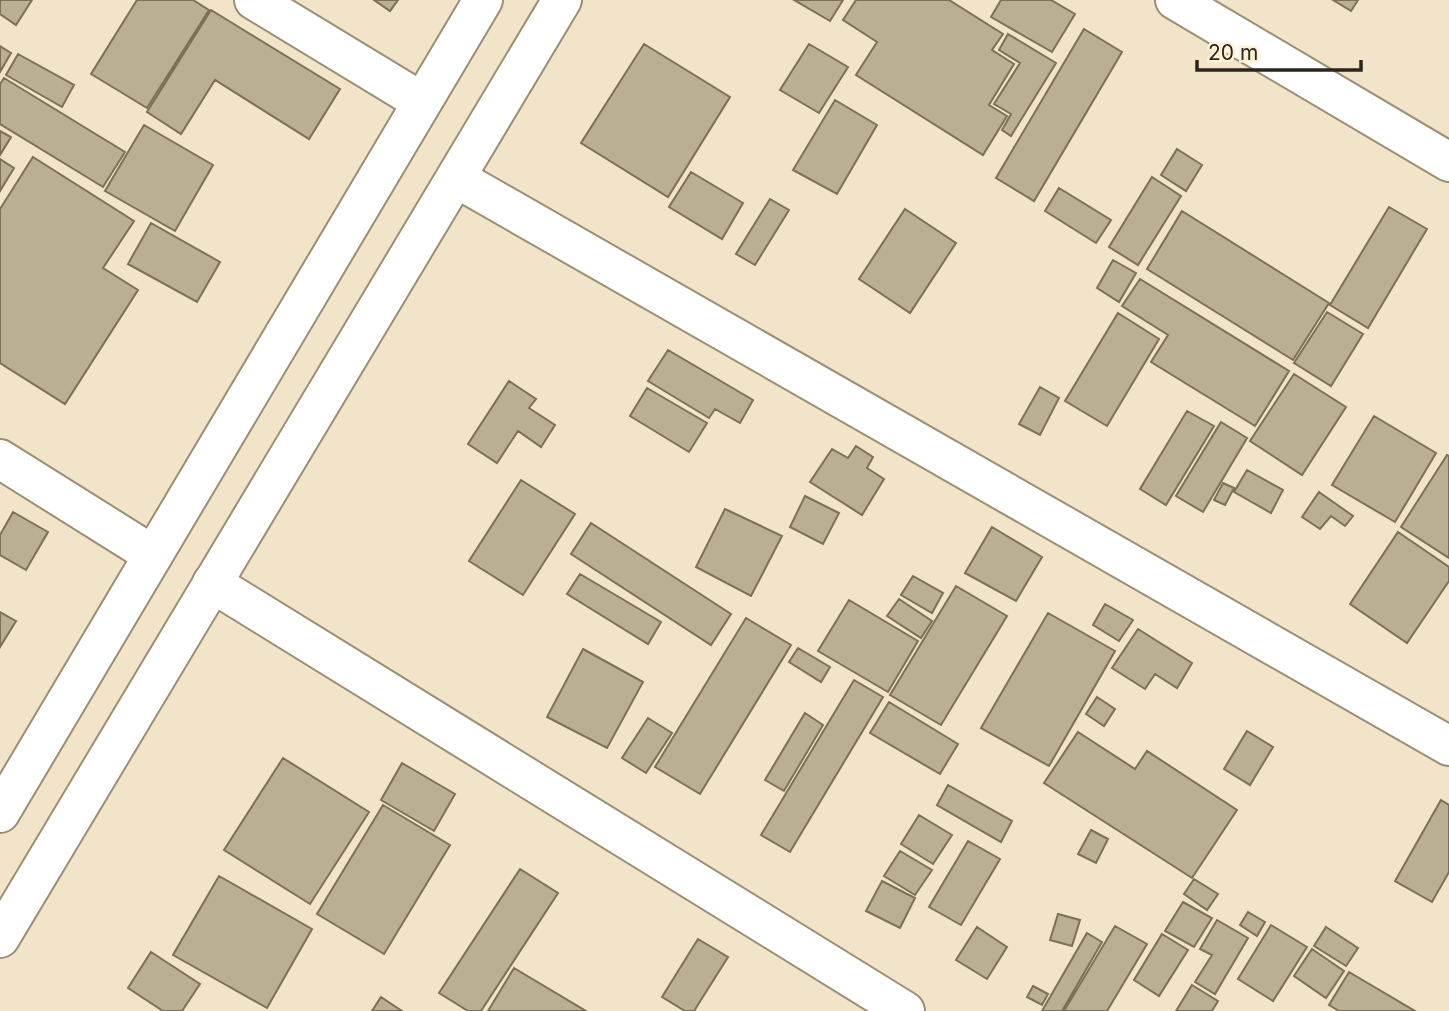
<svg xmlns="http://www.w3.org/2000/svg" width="1449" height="1011" font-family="Inter,sans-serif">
<rect width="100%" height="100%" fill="#f1e4c8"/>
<path fill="#baae93" stroke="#7c7057" stroke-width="2" d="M0,0H32L16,25L0,14Z
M137,0H193L209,10L147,108L91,74Z
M374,0H398L390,11Z
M794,0H843L830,21Z
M856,0H949L1003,34L992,50L1014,64L989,105L1007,116L983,155L856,75L877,42L843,20Z
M1001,0H1051L1075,14L1052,52L991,17Z
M1333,0H1358L1351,11Z
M211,10L340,89L309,139L215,80L181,134L147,112Z
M1084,29L1122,52L1034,201L996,178Z
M1008,34L1056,63L1011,136L1002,130L1011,114L994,104L1020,63L999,50Z
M644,44L730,97L668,197L581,143Z
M809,44L848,67L819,113L780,90Z
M0,46L11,53L0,72Z
M18,54L74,85L62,107L6,75Z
M4,78L125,152L103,187L0,124V84Z
M835,100L877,125L837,194L793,170Z
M144,125L213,165L175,231L105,191Z
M0,131L11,137L0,155Z
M1177,149L1202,165L1186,191L1161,175Z
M33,157L134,221L103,268L138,290L65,404L0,363V209Z
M0,159L14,168L0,191Z
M691,172L743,203L722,239L669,207Z
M1152,177L1181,196L1138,265L1109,247Z
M1059,188L1111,220L1096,243L1045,211Z
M770,199L789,210L755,265L736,254Z
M1389,207L1427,229L1368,328L1330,305Z
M905,209L956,243L910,313L859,279Z
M1182,211L1329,303L1293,360L1147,269Z
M151,223L220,262L197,302L128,264Z
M1113,260L1136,273L1119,302L1097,288Z
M1140,279L1289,371L1255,426L1151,362L1168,335L1122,306Z
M1327,312L1363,334L1331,386L1294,363Z
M1118,313L1159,339L1107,426L1065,401Z
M668,350L753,400L740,423L715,409L709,418L648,381Z
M1294,374L1346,407L1302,475L1250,441Z
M509,381L536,399L529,408L555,425L541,447L518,431L497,463L468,444Z
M1040,387L1059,398L1040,435L1019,424Z
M647,388L707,423L689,452L630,416Z
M1187,411L1214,426L1166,505L1140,489Z
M1374,416L1436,453L1395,522L1332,485Z
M1221,422L1247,438L1203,512L1176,496Z
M856,446L873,457L867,468L884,479L862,515L810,482L832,449L848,458Z
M1447,455L1449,456V558L1401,527Z
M1247,470L1283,490L1271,513L1234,492Z
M521,480L575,514L523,595L469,561Z
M1223,483L1234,488L1225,505L1214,500Z
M1319,492L1353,516L1345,526L1331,516L1320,529L1302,517Z
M805,496L839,513L823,544L790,527Z
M725,509L782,536L751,596L696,567Z
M13,512L48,532L26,570L0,555V535Z
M591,523L731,614L711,645L571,554Z
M992,527L1042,557L1016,601L965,573Z
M1398,532L1449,567V581L1407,643L1350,604Z
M580,574L661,622L648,644L567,594Z
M913,576L943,593L932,613L901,595Z
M956,586L1007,616L941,725L890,695Z
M899,599L932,621L921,638L887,616Z
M849,600L918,641L888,692L818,651Z
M1105,604L1133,620L1119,641L1093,625Z
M0,612L16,621L0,647Z
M1048,613L1115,651L1049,766L981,728Z
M746,618L791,645L700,794L655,767Z
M1138,629L1192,663L1177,688L1155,674L1145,689L1112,668Z
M798,648L830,667L821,682L789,662Z
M583,649L643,682L607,748L547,717Z
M854,680L883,697L790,852L761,835Z
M1097,697L1115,709L1104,726L1086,714Z
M889,702L958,744L940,774L870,733Z
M805,713L823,725L784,791L765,780Z
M648,718L672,733L646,773L622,758Z
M1247,731L1273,747L1250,785L1224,769Z
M1078,732L1135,769L1147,751L1237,810L1192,878L1044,783Z
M283,758L369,812L310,904L224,850Z
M402,763L455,794L434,831L381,800Z
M948,785L1012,821L1001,842L937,805Z
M1441,800L1449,805V872L1432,902L1395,881Z
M383,805L450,845L384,954L317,914Z
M919,815L952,835L933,864L901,844Z
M1091,830L1108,839L1096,863L1078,854Z
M968,841L1000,859L961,925L929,907Z
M900,851L932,870L915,895L884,876Z
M520,869L558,893L481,1011H468L439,993Z
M219,876L312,929L267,1008L173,955Z
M1194,879L1218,894L1207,910L1184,894Z
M882,881L915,898L900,928L866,911Z
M1183,902L1212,918L1194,947L1165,931Z
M1248,912L1265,922L1257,936L1240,925Z
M1058,914L1080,920L1072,946L1050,940Z
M1217,920L1248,938L1215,994L1195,982L1212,955L1200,949Z
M1271,925L1307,947L1273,1001L1238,979Z
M1115,926L1147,944L1107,1011H1064Z
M977,927L1007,947L987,979L956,960Z
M1326,927L1358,948L1346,966L1314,946Z
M1087,933L1102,942L1062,1011H1042Z
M1162,934L1188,950L1159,996L1134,980Z
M698,939L728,957L694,1011H685L662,997Z
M1312,949L1344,971L1326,998L1294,976Z
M151,952L200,984L182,1011H163L128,988Z
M514,968L586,1011H488Z
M1349,972L1415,1011H1339L1329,1005Z
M1192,985L1218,1001L1212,1011H1176Z
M1033,986L1048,994L1042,1005L1027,997Z
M381,997L402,1011H372Z"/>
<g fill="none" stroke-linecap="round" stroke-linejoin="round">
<g stroke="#9a8e74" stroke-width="42">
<path id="street" d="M254,0L422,102
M1175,0L1449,162
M456,178L1449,746
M0,459L153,555
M212,583L905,1011"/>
</g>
<g stroke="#9a8e74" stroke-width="42">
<path id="secondary" d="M0,813L483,0
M0,938L562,0"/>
</g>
<use href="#street" stroke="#fff" stroke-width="38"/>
<use href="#secondary" stroke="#fff" stroke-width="38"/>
</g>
<path d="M1197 60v10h164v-10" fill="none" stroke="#2b261c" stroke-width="3.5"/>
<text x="1208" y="60" font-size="21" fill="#2b261c" stroke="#fef1d5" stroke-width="5" paint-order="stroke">20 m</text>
</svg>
